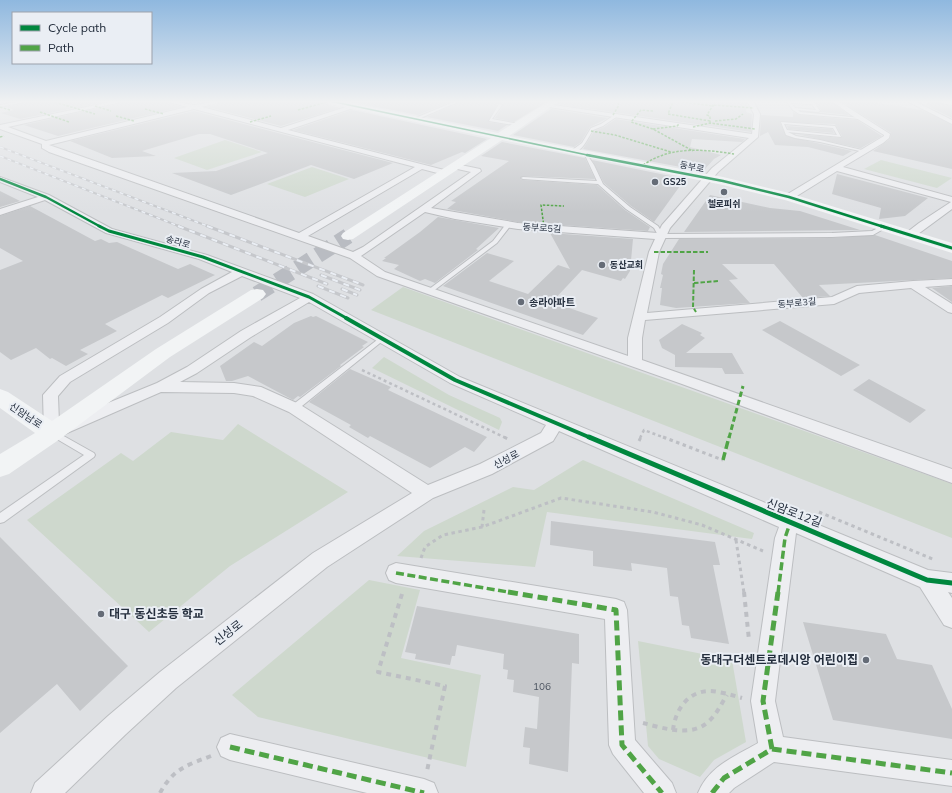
<svg xmlns="http://www.w3.org/2000/svg" width="952" height="793" font-family="Mulish,'Noto Sans KR',sans-serif">
<rect width="100%" height="100%" fill="#dee0e3"/>
<path fill="#ced8cd" d="M225,140L262,152L207,170L174,158Z
M881,160L952,178L937,188L864,169Z
M312,167L349,179L305,197L267,184Z
M403,287L952,484V538L371,310Z
M384,357L449,395L500,418L502,422L499,430L372,368Z
M238,424L348,492L230,566L149,632L27,520L121,453L133,461L171,432L223,440Z
M583,460L754,533L752,539L547,512L535,567L397,556L424,531L513,487L534,490Z
M369,580L420,590L401,658L481,675L466,767L258,717L232,695Z
M638,641L732,660L746,742L714,760L700,777L659,759L648,746Z"/>
<path fill="#c6c8cb" d="M29,101H109L20,119L1,113L14,110L7,107Z
M126,101H168L170,103L181,107L58,136L24,125L125,102Z
M223,101H325L329,105L339,108L281,126L208,107L221,103Z
M347,101H453L418,115Z
M461,101H548L514,122L495,118L503,106L502,104L498,103L488,122L507,125L498,131L427,117Z
M560,101H745L747,103L746,112L752,114L751,132L557,104Z
M814,101H831L849,115L820,112L821,110Z
M840,101H866L922,110L952,125V169L873,151L890,139L891,133Z
M930,101L952,106V118L926,105Z
M551,109L608,118L590,127L581,142L574,147L513,135Z
M352,110L487,139L465,153L462,152L431,165L293,130Z
M194,111L393,163L354,179L311,165L231,195L172,173L216,171L268,153L210,134H199L142,151L156,156L112,158L70,141Z
M793,112L799,115L857,120L882,136L861,148H859L796,134L842,138V136L835,124L780,122L786,136L852,151L843,156L808,147L775,145L768,132L760,136L761,115L793,117Z
M616,119L745,139L742,142L692,139L690,147L721,155L714,159L705,169L693,167L692,169L583,149L594,131L604,127Z
M787,126L832,129L834,133L788,129Z
M502,142L585,158L595,179L523,176L520,179L523,180L597,185L625,210L650,227L648,231L518,222L447,209L456,202L451,201L509,161L481,156Z
M592,160L685,179L654,222L631,206L604,183Z
M837,174L928,198L905,216L879,219L881,208L832,194Z
M0,191L20,201L0,207Z
M710,195L770,208L800,211L860,230L684,232Z
M30,206L95,241L101,239L109,243L117,242L178,269L190,264L215,275L168,298L162,295L105,324L117,331L80,350L88,354L66,366L52,358L50,359L36,348L11,360L0,352V270L23,261L0,248V216Z
M438,217L499,228L476,249L478,250L435,283L425,279L420,281L394,269L399,265L382,261L386,258H384L420,232Z
M550,233L633,239L630,271L625,279L623,278L621,281L582,270L552,302L598,318L583,335L443,286L487,253L514,261L489,281L528,294L558,265L570,269Z
M875,235L952,261V278L819,285L830,296L803,298L774,264H722L738,279L729,280L750,303L676,308L660,305L662,288H660L663,275L661,274L663,264L679,239L832,238Z
M952,286V302L932,288Z
M311,316L313,317L316,316L368,342L362,346L364,347L340,365L341,366L300,397L298,396L293,400L248,376L232,381H226L220,366L254,342L262,346L294,323Z
M780,321L860,365L841,376L762,330Z
M682,324L702,333L700,335L705,338L686,353H732L744,374H725L722,368L675,367V355L662,348L659,340Z
M350,369L391,387L388,390L487,437L474,452L465,447L430,468L370,436L368,438L349,427L351,425L309,402Z
M869,379L926,410L910,423L853,390Z
M551,521L715,542L720,565H713L729,644L691,638L689,626L682,625L678,597L670,596L667,568L631,563L632,571L593,566V551L550,545Z
M0,537L128,666L80,711L57,684L0,733Z
M417,606L579,634V664L572,663L568,772L529,764L530,748L523,747L525,727L537,729L539,697L513,692L514,680L507,679L508,670L503,669L504,654L457,645L455,656H452L450,665L415,659L416,654L405,652Z
M803,622L886,634L897,659L932,665L952,709V739L833,720Z"/>
<g fill="none" stroke-linecap="round" stroke-linejoin="round">
<path stroke="#b9bcc2" stroke-width="16" stroke-dasharray="16 8" stroke-linecap="butt" d="M257,294L348,236"/>
<g stroke="#bcbec1" stroke-width="2">
<path id="lane" d="M23,101H28L0,107V105Z
M456,101H460L416,120L413,119Z
M789,101L814,102L820,111L818,112L798,110L800,112L862,118L860,119L799,114L793,110L787,102ZM791,103L812,104L816,110L795,108Z
M499,104L502,105L492,119L519,124L520,126L489,121Z
M616,114L619,115L603,126L593,130C587,139 583,152 571,153V151L582,143L591,128L601,124Z
M781,122L835,126L841,137L788,132L796,136L820,140L866,151L864,152L820,142L795,138L786,135ZM784,124L833,128L837,135L787,130Z
M584,153H586L594,165L603,184L630,207L658,226L663,234L832,233L872,231L882,226L887,227L873,235L832,237L661,238L659,237L654,228L626,209L598,184L523,179L521,178L523,177L597,181Z
M506,224L511,225L497,243L432,292H428V290L493,241Z
M383,336L387,338L385,339L297,410H291L290,408L291,406L381,337Z
M53,430L94,453L95,455L94,457L4,522L0,523V513L84,455L50,435L49,433L50,431Z"/>
</g>
<g stroke="#bcbec1" stroke-width="2">
<path id="street" d="M115,101H125L8,127L46,141L187,107L170,102L169,101C178,101 187,105 195,105C204,104 212,101 222,101L221,102L202,107L281,128L352,105H356V107L288,130L448,171L449,173L445,175L422,169L308,236L353,252L363,247L471,172L453,168V164H456L480,169L481,171L431,208L518,223L658,233L662,225L712,168L749,138L549,107L547,106V104L752,134L754,114L747,101H753L760,114L758,137L718,172L670,228L659,252L647,313L832,297L857,286L913,281L952,279V285L925,287L952,304V313L948,312L911,288L859,293L834,304L645,320L642,338V360L952,469V483L682,384L377,276L350,258L49,152L42,148V144L0,129V125ZM194,109L415,167L299,233L49,145ZM425,212L455,219L518,229L655,239L649,252L628,338V356L385,272L361,256Z
M832,101H838L890,134L889,138L883,143L843,167L952,197V209L914,237H906L905,235L906,233L919,223L951,202L837,171L792,199H786L785,197L786,195L884,136V135L851,115Z
M907,101H914L952,120V124Z
M932,101H952V105Z
M0,177L49,195L112,229L207,255L313,294L460,377L928,570L952,573V593L948,592L952,598V628L944,625L920,587L796,533L775,701L783,737L952,760V786L774,762L734,788L729,793H698C709,766 734,757 758,743L751,701L775,538L779,527L559,431L553,441L492,474L433,498L327,567L176,688L126,734L65,793H31L35,783L108,716L160,672L313,553L412,493L289,412L253,396L234,393L161,392L58,437L52,439L46,437L44,433L43,395L60,376L160,317L201,289L232,272L199,259L106,233L45,200L0,215V209L38,197L0,182ZM242,276L300,298L241,331L187,367L157,383L59,423L58,396L70,382L168,323L209,293ZM309,302L450,383L546,425L541,433L480,464L428,485L299,404L261,387L234,383L180,382L197,373L251,337Z
M396,563L616,599L624,602L627,610L635,740L672,783L676,793H644L613,754L609,745L605,619L396,583L389,580L386,573L389,566Z
M230,734L424,779L434,783L438,793H367L230,760L221,756L217,747L221,738Z"/>
</g>
<path stroke="#bdbfc4" stroke-width="2.5" stroke-dasharray="3 3" stroke-linecap="butt" d="M362,370L506,438
M640,438L644,430L665,438"/>
<path stroke="#bdbfc4" stroke-width="3" stroke-dasharray="3.5 3.5" stroke-linecap="butt" d="M504,437L508,439
M663,437L723,460
M639,441L641,437
M484,510L482,527L561,498L653,512L702,525L763,551
M819,512L935,560
M736,540L744,593
M421,558L425,547L443,535L482,527"/>
<path stroke="#bdbfc4" stroke-width="4" stroke-dasharray="5 5" stroke-linecap="butt" d="M744,592L749,640
M402,594L378,672L445,686L427,771
M643,723C663,728 692,738 709,721C717,714 721,704 727,695
M673,730C675,711 687,692 708,691C719,691 731,695 742,698
M160,793C173,769 187,765 211,756"/>
<use href="#lane" fill="#edeef1" fill-rule="evenodd"/>
<use href="#street" fill="#edeef1" fill-rule="evenodd"/>
<path fill="#f2f4f5" fill-rule="evenodd" d="M326,101H341L498,133L550,101H559L509,136L723,177L789,193L952,243V253L785,200L723,185L502,140L353,239L348,240L343,239L341,236L343,233L491,138L330,104Z
M257,289L263,290L266,294L263,298L170,357L60,439L9,474L0,477V454L35,433L0,408V389L8,392L52,421L156,349L251,290Z"/>
<g stroke="#c6c8cc" stroke-width="2">
<path id="rail-far1" d="M0,147L210,227
M0,156L181,227"/>
</g>
<g stroke="#c6c8cc" stroke-width="3">
<path id="rail" d="M178,226L327,284
M207,226L363,285
M321,275L360,290
M318,286L348,298
M342,289L357,295"/>
</g>
<use href="#rail-far1" stroke="#eaeef4" stroke-width="1.5" stroke-dasharray="4" stroke-linecap="butt"/>
<use href="#rail" stroke="#eaeef4" stroke-width="2" stroke-dasharray="6" stroke-linecap="butt"/>
<path stroke="#50a446" stroke-width="1.5" stroke-dasharray="2.5 1.5" stroke-linecap="butt" d="M51,101L95,114
M714,105L754,108
M95,106L111,111
M0,107L10,110
M145,109L164,114
M298,110L330,101
M653,111L641,110L631,122L653,129L693,151
M40,112L69,122
M613,115L619,105L617,101
M116,116L134,121
M710,121L668,114L672,104L675,101L714,106
M715,121L736,119L743,114
M250,122L271,116
M710,123V116L707,115L715,102
M693,127L710,123L755,129
M653,129L677,126L679,124
M591,131L615,135L671,152
M0,137L4,136
M643,165C671,146 702,149 734,154
M544,227L541,205L564,206"/>
<path stroke="#50a446" stroke-width="2" stroke-dasharray="4.5 2" stroke-linecap="butt" d="M544,226V228
M654,252H708
M694,270L693,307L696,312
M694,283L719,281"/>
<path stroke="#50a446" stroke-width="3" stroke-dasharray="5.5 3" stroke-linecap="butt" d="M729,438L743,386"/>
<path stroke="#50a446" stroke-width="3.5" stroke-dasharray="8 3.5" stroke-linecap="butt" d="M723,460L729,437
M396,573L514,593
M778,593L785,538L790,523"/>
<path stroke="#50a446" stroke-width="5" stroke-dasharray="10 5" stroke-linecap="butt" d="M508,592L616,610L622,745L662,793
M230,747L424,793
M772,749L763,701L778,592
M712,793L724,778L772,749L952,773"/>
<g stroke="#eaeef4" stroke-width="2.5">
<path id="cycleway-far4" d="M330,101L592,156"/>
</g>
<g stroke="#eaeef4" stroke-width="4">
<path id="cycleway-far3" d="M587,155L723,181L789,197L884,227
M0,179L46,197L101,227"/>
</g>
<g stroke="#eaeef4" stroke-width="5">
<path id="cycleway-far2" d="M99,226L109,231L203,257L309,297L348,319
M881,226L952,248"/>
</g>
<g stroke="#eaeef4" stroke-width="6">
<path id="cycleway-far1" d="M346,318L455,380L591,438"/>
</g>
<g stroke="#eaeef4" stroke-width="8">
<path id="cycleway" d="M589,437L927,580L952,583"/>
</g>
<use href="#cycleway-far4" stroke="#00873e" stroke-width="1.5"/>
<use href="#cycleway-far3" stroke="#00873e" stroke-width="2.5"/>
<use href="#cycleway-far2" stroke="#00873e" stroke-width="3"/>
<use href="#cycleway-far1" stroke="#00873e" stroke-width="4"/>
<use href="#cycleway" stroke="#00873e" stroke-width="5"/>
</g>
<linearGradient id="sky" x2="0" y2="1"><stop stop-color="#8fb8df"/><stop offset="0.48" stop-color="#f0f1f2"/><stop offset="1" stop-color="#f0f1f2" stop-opacity="0"/></linearGradient>
<rect width="952" height="212" fill="url(#sky)"/>
<g fill="#656c77" stroke="#eaeef4" stroke-width="1.5">
<circle cx="655" cy="182" r="4"/>
<circle cx="724" cy="192" r="4"/>
<circle cx="602" cy="265" r="4"/>
<circle cx="521" cy="302" r="4"/>
<circle cx="101" cy="614" r="4"/>
<circle cx="866" cy="660" r="4"/>
</g>
<g text-anchor="middle" stroke-width="4" stroke-linejoin="round" paint-order="stroke">
<g font-size="9" fill="#242e3d" stroke="#eaeef4">
<text transform="translate(692 167) rotate(11)" y="3">동부로</text>
<text transform="translate(542 228) rotate(4)" y="3">동부로5길</text>
<text transform="translate(178 242) rotate(16)" y="3">송라로</text>
<text transform="translate(797 303) rotate(-5)" y="3">동부로3길</text>
</g>
<g font-size="9" font-weight="bold" fill="#242e3d" stroke="#eaeef4" text-anchor="start">
<text x="663" y="185">GS25</text>
<text x="724" y="207" text-anchor="middle">헬로피쉬</text>
<text x="610" y="268">동산교회</text>
</g>
<g font-size="10" font-weight="bold" fill="#242e3d" stroke="#eaeef4" text-anchor="start">
<text x="529" y="306">송라아파트</text>
</g>
<g font-size="10" fill="#242e3d" stroke="#eaeef4">
<text transform="translate(26 415) rotate(34)" y="4">신암남로</text>
<text transform="translate(506 459) rotate(-28)" y="4">신성로</text>
</g>
<g font-size="10" fill="#4d5561">
<text x="542" y="690">106</text>
</g>
<g font-size="12" fill="#242e3d" stroke="#eaeef4">
<text transform="translate(794 513) rotate(21)" y="4">신암로12길</text>
<text transform="translate(228 633) rotate(-38)" y="4">신성로</text>
</g>
<g font-size="12" font-weight="bold" fill="#242e3d" stroke="#eaeef4" text-anchor="start">
<text x="109" y="618">대구 동신초등 학교</text>
<text x="858" y="664" text-anchor="end">동대구더센트로데시앙 어린이집</text>
</g>
</g>
<rect x="12" y="12" width="140" height="52" fill="#eaeef4" stroke="#9ba1ab"/>
<rect x="20" y="25" width="20" height="6" fill="#00873e" stroke="#9ba1ab"/>
<text x="48" y="32" font-size="12" fill="#242e3d">Cycle path</text>
<rect x="20" y="45" width="20" height="6" fill="#50a446" stroke="#9ba1ab"/>
<text x="48" y="52" font-size="12" fill="#242e3d">Path</text>
</svg>
